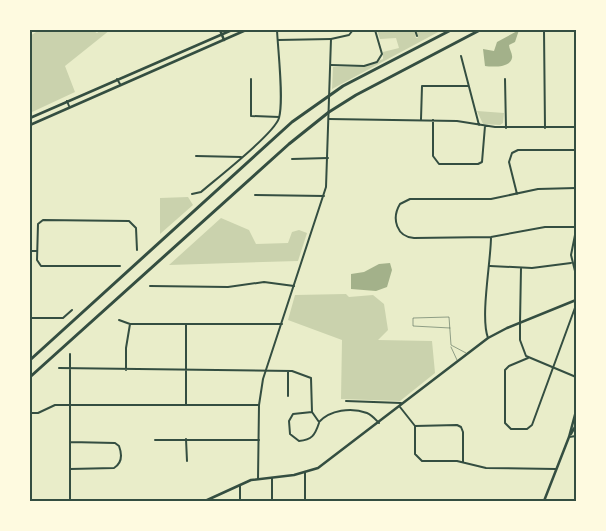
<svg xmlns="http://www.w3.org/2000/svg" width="606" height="531" font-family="Roboto,sans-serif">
<rect width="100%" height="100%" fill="#e9edc9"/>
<path fill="#cad2ad" d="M39,30H92L97,33L101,30H110L65,66L75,92L30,113V36Z
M377,30H414L416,38H418L416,30H442L332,89L333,67H362L383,59V52L399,48L396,38L380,39Z
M477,111L504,113L503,123L500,125L483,124Z
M188,197L193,205L160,234V198Z
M221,218L249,230L256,244L288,243L292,232L299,230L307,233L298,261L169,265Z
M346,294L349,297L373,295L384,304L388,330L378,340L432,341L435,373L400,401L341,399L342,340L288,320L295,295Z"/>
<path fill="#a3b18a" d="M519,30L515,42L509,45C509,49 513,54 512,58C510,68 492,67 485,66L483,49L494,51L497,42Z
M390,263L392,270L387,287L376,291L351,289V274L364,272L379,264Z"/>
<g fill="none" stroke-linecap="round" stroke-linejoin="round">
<path stroke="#344e41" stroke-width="0.5" d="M450,328L413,326V318L449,317L451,345L466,353
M451,347L457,360"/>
<path stroke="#344e41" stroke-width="2" d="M415,30L417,36
M544,30L545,128
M278,40L331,39
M461,56L479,125
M331,65L364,66L377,62L382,54L375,30
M117,79L120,84
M251,79V116L279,117
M505,79L506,128
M67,101L69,106
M329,119L457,121L495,127H576
M421,119L422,86H468
M433,120V156L439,164H478L482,162L485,126
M196,156L241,157
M292,159L328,158
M576,188L538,189L491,199H410L400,204C391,219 397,237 414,238L491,237L545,227H576
M192,194L201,192C216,179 274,134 279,118C284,100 278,51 277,30
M517,194L509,162L512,153L518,150H576
M255,195L324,196
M576,230L571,255L576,275
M30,251H37
M120,266H41L37,260L38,224L43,220L129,221L136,228L137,250
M490,266L532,268L571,263
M150,286L228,287L264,282L294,286
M30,318H63L72,310
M119,320L130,324H282
M520,323L521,268
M186,324V404
M488,338C480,317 491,261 491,237
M70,354V501
M528,358L509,366L505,370V423L511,429H527L532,425L576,305
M59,368L292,371L311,378L312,412L319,422C330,410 351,407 367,413C372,415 376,420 379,423
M126,370V348L130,324
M288,396V371
M346,401L401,403
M400,407L415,426
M312,412L293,414L289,421L290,434L299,441C312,440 315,435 319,423
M30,413H38L55,405H259
M415,426V454L422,461H457L486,468L556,469
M415,426L457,425L461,427L463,432V462
M569,437L576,436
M186,439L187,461
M155,440H259
M70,442L115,443L119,446C122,454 122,463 114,468L70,469
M305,473V501
M240,501V485
M272,501V478"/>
<path stroke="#344e41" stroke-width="2" d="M520,323V340L526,356L576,377
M258,479L259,405L263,379L326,187L331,39L349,35L353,30"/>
<path stroke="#344e41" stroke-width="2.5" d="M220,30L224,40
M205,501L251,480L294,475L318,468L488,338L507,328L576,300"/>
<path stroke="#344e41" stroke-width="2.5" d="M30,118L232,30
M30,125L246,30"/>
<path stroke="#344e41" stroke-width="2.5" d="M571,434L576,425
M544,501L569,437L576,411"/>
<path stroke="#344e41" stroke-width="3" d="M30,360L292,122L343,86L451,30
M30,377L289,144L329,112L356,95L480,30"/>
</g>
<rect width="606" height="531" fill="none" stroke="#fefae0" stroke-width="62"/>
<rect x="31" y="31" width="544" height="469" fill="none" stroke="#344e41" stroke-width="2"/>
</svg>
